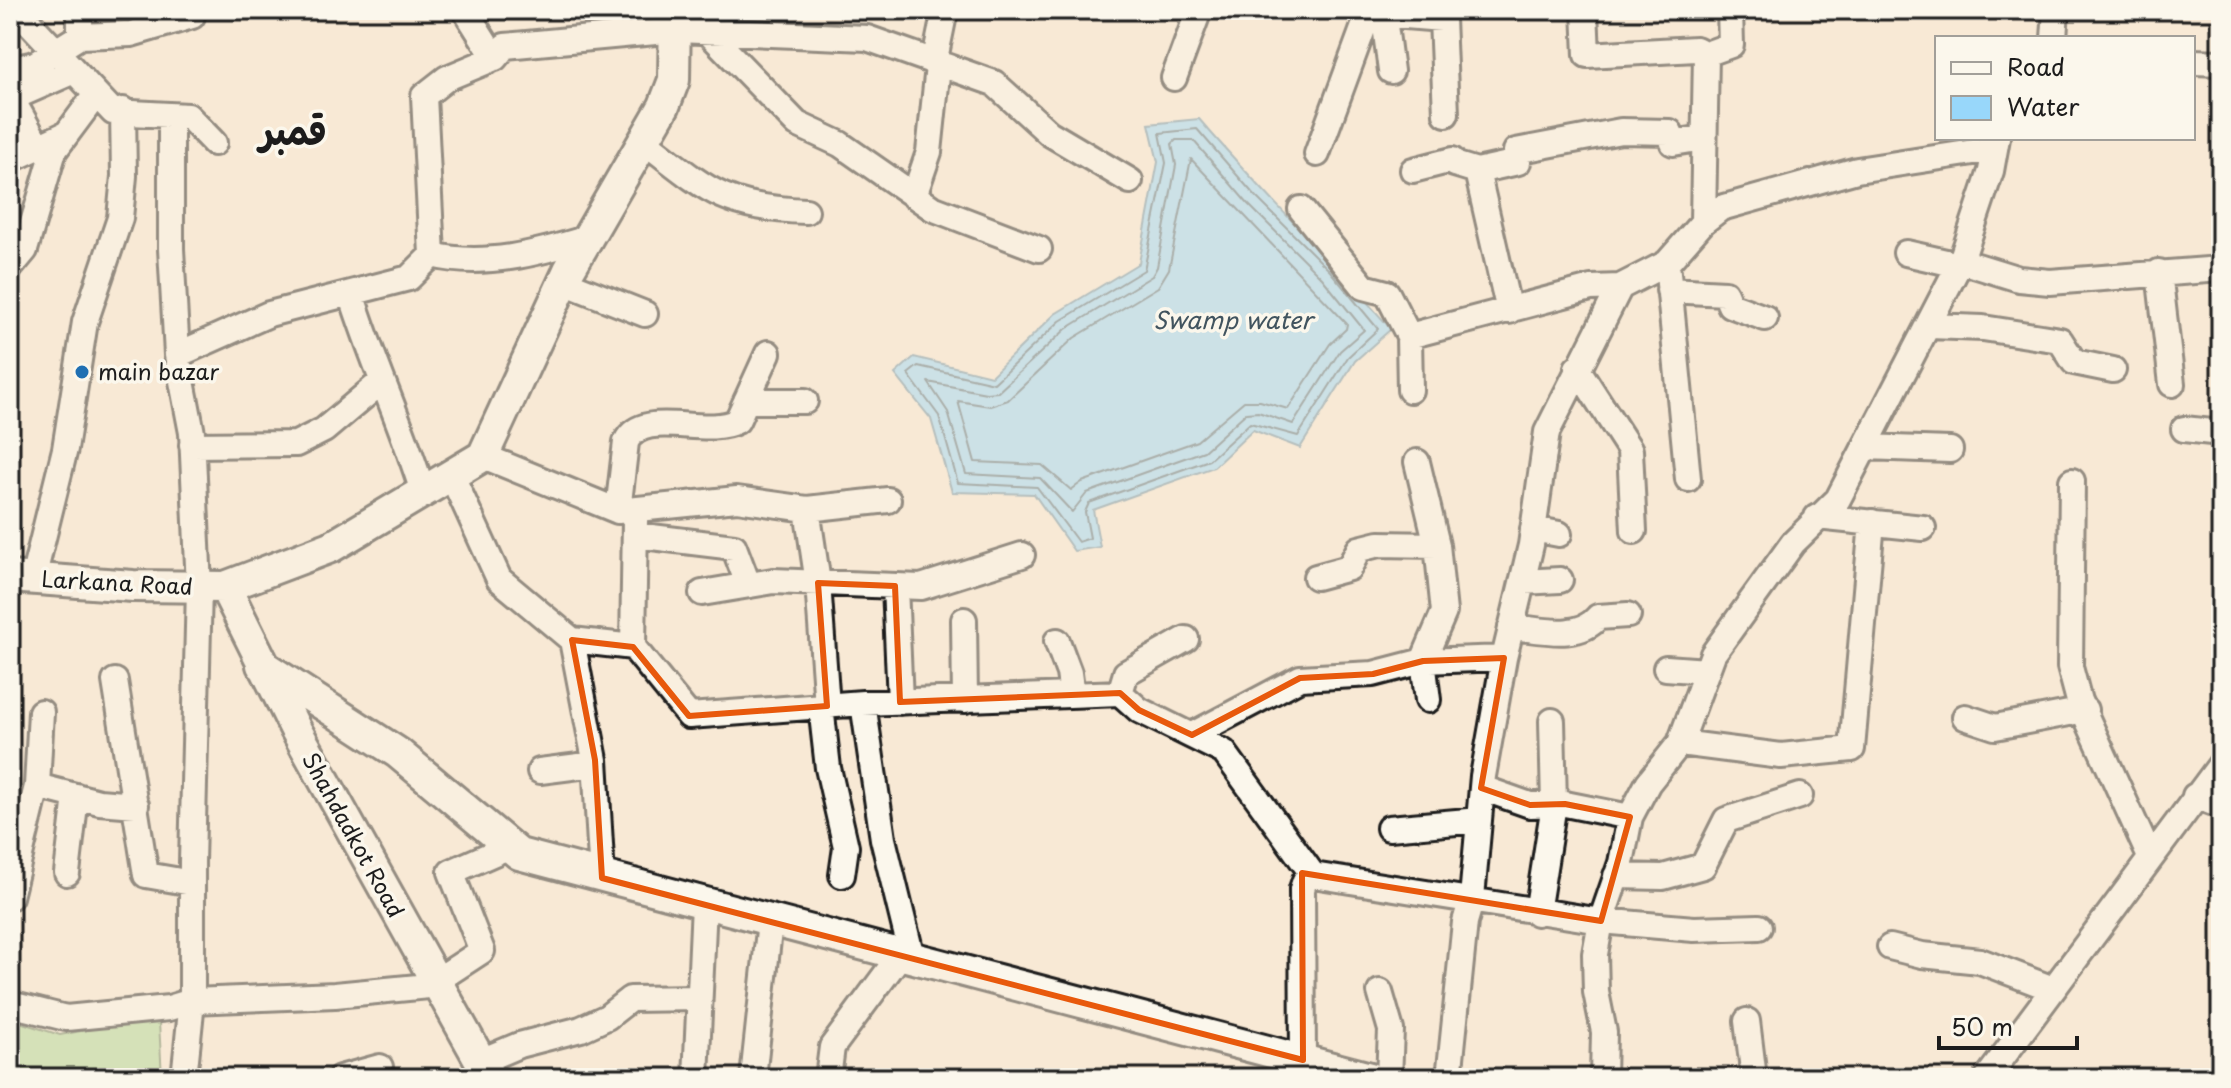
<svg xmlns="http://www.w3.org/2000/svg" width="2231" height="1088" font-family="'Playpen Sans','Playpen Sans Arabic',sans-serif">
<rect width="100%" height="100%" fill="#f8e9d5"/>
<filter id="ink" filterUnits="userSpaceOnUse"><feTurbulence type="fractalNoise" baseFrequency=".0125" numOctaves="2"/><feDisplacementMap in="SourceGraphic" scale="16" xChannelSelector="R" yChannelSelector="G"/><feConvolveMatrix kernelMatrix="1 2 1 2 8 2 1 2 1" color-interpolation-filters="sRGB"/></filter>
<g filter="url(#ink)">
<path fill="#acd795" stroke="#647a58" stroke-width="2" d="M10,1019L60,1035L133,1021L159,1022L162,1078H10Z"/>
<path fill="#98d7fa" stroke="#668ca1" stroke-width="2" d="M1199,119C1261,191 1329,258 1391,329L1355,361L1300,448L1253,430L1214,467L1093,510L1100,547L1074,551L1034,494L952,492L931,419L895,374L914,357L991,376L1055,314L1139,263L1158,162L1149,124Z"/>
<g fill="none" stroke-linecap="round" stroke-linejoin="round">
<path stroke="#4e6775" stroke-width="2" d="M1197,129L1256,197L1330,271L1378,329L1348,357L1298,436L1250,423L1209,460L1089,503L1085,512L1090,538L1078,542L1037,487L958,483L939,416L908,374L918,366L994,383L1060,321L1144,270L1166,163L1160,133Z
M1176,140H1193L1248,204L1322,278L1364,330L1340,351L1293,424L1258,412L1246,413L1204,451L1087,493L1072,512L1040,478L966,474L948,412L928,382L986,393L998,392L1066,329L1152,276L1157,267L1176,165L1172,144Z
M1191,159L1347,324L1346,329L1330,344L1288,409L1260,401H1244L1197,441L1082,482L1071,490L1042,465L975,462L958,401L990,406L1008,400L1074,338L1158,287L1169,269Z"/>
<g stroke="#1c1c1c" stroke-width="30">
<path id="minor" d="M465,10L495,58
M1383,10L1391,71
M1585,10L1587,55L1696,49L1706,54L1731,45L1730,10
M10,11L22,15L113,112L188,116L214,143
M707,31L797,124L840,144L932,208L1039,249
M80,36V10
M2054,38L2056,10
M2193,62L2221,63
M934,64L945,10
M1174,78L1199,10
M22,94L13,69L35,64L80,36L131,34L192,16
M10,99L74,71
M12,99L38,146
M171,118V249L177,355L192,433L199,588L192,862V1001L184,1078
M644,141C707,190 723,208 806,211
M1317,154L1367,18L1381,14L1442,19L1446,114
M10,160L66,134
M1413,170L1452,160L1454,164L1477,171L1518,162L1516,151L1621,131L1670,132L1673,143L1704,138
M1477,171L1509,311
M914,196L929,152L938,66
M1301,209L1364,287L1387,293L1409,336L1410,390
M1703,222L1706,54
M1906,253L1959,265
M432,255C483,268 539,253 588,238
M1961,261L2019,279L2050,282L2221,269
M1667,263L1688,479
M10,268L25,250L54,151L95,96
M2159,272L2172,384
M564,282L645,314
M1669,290L1725,293L1730,305L1765,318
M351,293C372,361 402,424 423,492
M1930,326L1983,328L2060,340L2074,362L2113,370
M1409,336L1591,288L1620,287
M177,355L269,314L409,278L432,255L424,96L447,78L495,58L505,46L677,30L867,38L994,83L1049,133L1130,181
M1577,368L1630,450L1634,531
M746,401H805
M2184,429L2221,433
M192,445L296,444L324,430L381,382
M1865,447L1950,450
M483,456L618,511L737,499L807,509L888,500
M1417,462L1437,545L1444,612L1423,661L1428,700
M452,476L499,579L572,640L633,647L689,716L863,703L1120,693L1139,710L1224,752L1313,875L1601,921L1694,929L1759,927
M2072,481L2070,667L2079,701L2150,857
M807,509L818,583L827,706
M618,511L626,442C643,407 705,438 737,421L768,353
M1817,517L1923,528
M1533,529L1559,534
M635,535L734,547L748,584
M1316,577L1349,568L1359,549L1379,544L1437,545
M33,579L65,449L85,322L120,218L124,176L123,110
M1522,582L1560,580
M895,586L900,702
M702,593L773,581L921,587L1022,555
M964,620L965,700
M1511,627C1538,629 1579,641 1598,617L1628,615
M572,640L595,760L602,878
M1057,641L1069,673L1072,695
M633,647L635,520
M1666,668L1707,671
M115,681L146,875L192,883
M1120,693L1126,673L1186,639
M863,703L883,839L912,957
M821,706L828,768L846,847L842,875
M1965,717L1995,727L2085,710
M1192,735L1300,678L1373,674L1423,661L1504,658
M1680,743L1781,756L1852,749L1872,522
M540,771L595,764
M37,786L99,802L136,805
M1482,788L1530,805L1565,804L1630,817
M2195,796L2221,806
M1389,828L1479,820
M67,873L76,796
M1616,876L1663,877L1703,866L1726,820L1800,796
M10,897L37,786L41,712
M1537,913L1554,804L1552,721
M1890,947L1922,955L1980,961L2053,989
M436,981L482,951L451,872L510,846
M1380,992L1391,1030L1389,1078
M10,1004L66,1018L169,1008L192,1001L335,995L439,985
M1747,1021L1754,1078
M1303,1060L1302,889L1305,880L1313,875
M481,1061L519,1045L581,1029L607,1017L630,999L699,998
M340,1078L380,1067
M696,1078L704,904
M753,1078L770,921
M828,1078L832,1047L901,954
M1449,1078L1465,922L1472,898L1483,776L1504,658L1531,545L1547,432L1620,287L1667,263L1703,222L1721,208L1857,170L1993,149
M1603,1078L1604,1032L1596,992L1595,954L1601,921L1621,863L1630,817L1648,783L1680,743L1713,654L1793,543L1838,499L1961,261L1991,171L1997,138
M1987,1078L2221,764"/>
</g>
<g stroke="#1c1c1c" stroke-width="36">
<path id="major" d="M10,577L133,586L225,587L331,547L483,456L569,270L664,106L674,80L675,10
M225,587L295,728L490,1078
M262,665L398,753L519,854L1370,1078"/>
</g>
<use href="#minor" stroke="#fbf7ec" stroke-width="24"/>
<use href="#major" stroke="#fbf7ec" stroke-width="30"/>
</g>
</g>
<path d="M0 0H2231V1088H0ZM818,583L895,586L900,702L1120,693L1139,710L1192,735L1300,678L1373,674L1423,661L1504,658L1481,788L1530,805L1565,804L1630,817L1601,921L1302,873L1303,1060L602,878L595,760L572,640L633,647L689,716L827,706Z" fill="#f8e9d5" fill-opacity=".55" fill-rule="evenodd"/>
<path fill="none" stroke="#e8590c" stroke-width="6" stroke-linejoin="round" d="M818,583L895,586L900,702L1120,693L1139,710L1192,735L1300,678L1373,674L1423,661L1504,658L1481,788L1530,805L1565,804L1630,817L1601,921L1302,873L1303,1060L602,878L595,760L572,640L633,647L689,716L827,706Z"/>
<circle fill="#1f6fb2" stroke="#fbf7ec" stroke-width="3" cx="82" cy="372" r="8"/>
<g text-anchor="middle" stroke-width="7" stroke-linejoin="round" paint-order="stroke">
<g font-size="22" fill="#1c1c1c" stroke="#fbf7ec" text-anchor="start">
<text x="98" y="380">main bazar</text>
</g>
<g font-size="22" fill="#1c1c1c" stroke="#fbf7ec">
<text transform="translate(117 583) rotate(3)" y="8">Larkana Road</text>
<text transform="translate(353 835) rotate(61)" y="8">Shahdadkot Road</text>
</g>
<g font-size="24" font-style="italic" fill="#41545f" stroke="#fbf7ec">
<text x="1233" y="329">Swamp water</text>
</g>
<g font-size="38" font-weight="bold" fill="#1c1c1c" stroke="#fbf7ec">
<text x="293" y="145">قمبر</text>
</g>
</g>
<rect width="2231" height="1088" fill="none" stroke="#fbf7ec" stroke-width="40"/>
<rect x="20" y="20" width="2191" height="1048" fill="none" stroke="#1c1c1c" stroke-width="3" filter="url(#ink)"/>
<rect x="1935" y="36" width="260" height="104" fill="#fbf7ec" stroke="#a29f99" stroke-width="2"/>
<rect x="1951" y="62" width="40" height="12" fill="#fbf7ec" stroke="#a29f99" stroke-width="2"/>
<text x="2007" y="76" font-size="24" fill="#1c1c1c">Road</text>
<rect x="1951" y="96" width="40" height="24" fill="#98d7fa" stroke="#a29f99" stroke-width="2"/>
<text x="2007" y="116" font-size="24" fill="#1c1c1c">Water</text>
<path d="M1939 1036v12h138v-12" fill="none" stroke="#1c1c1c" stroke-width="4"/>
<text x="1951" y="1036" font-size="24" fill="#1c1c1c" stroke="#fbf7ec" stroke-width="6" paint-order="stroke">50 m</text>
</svg>
